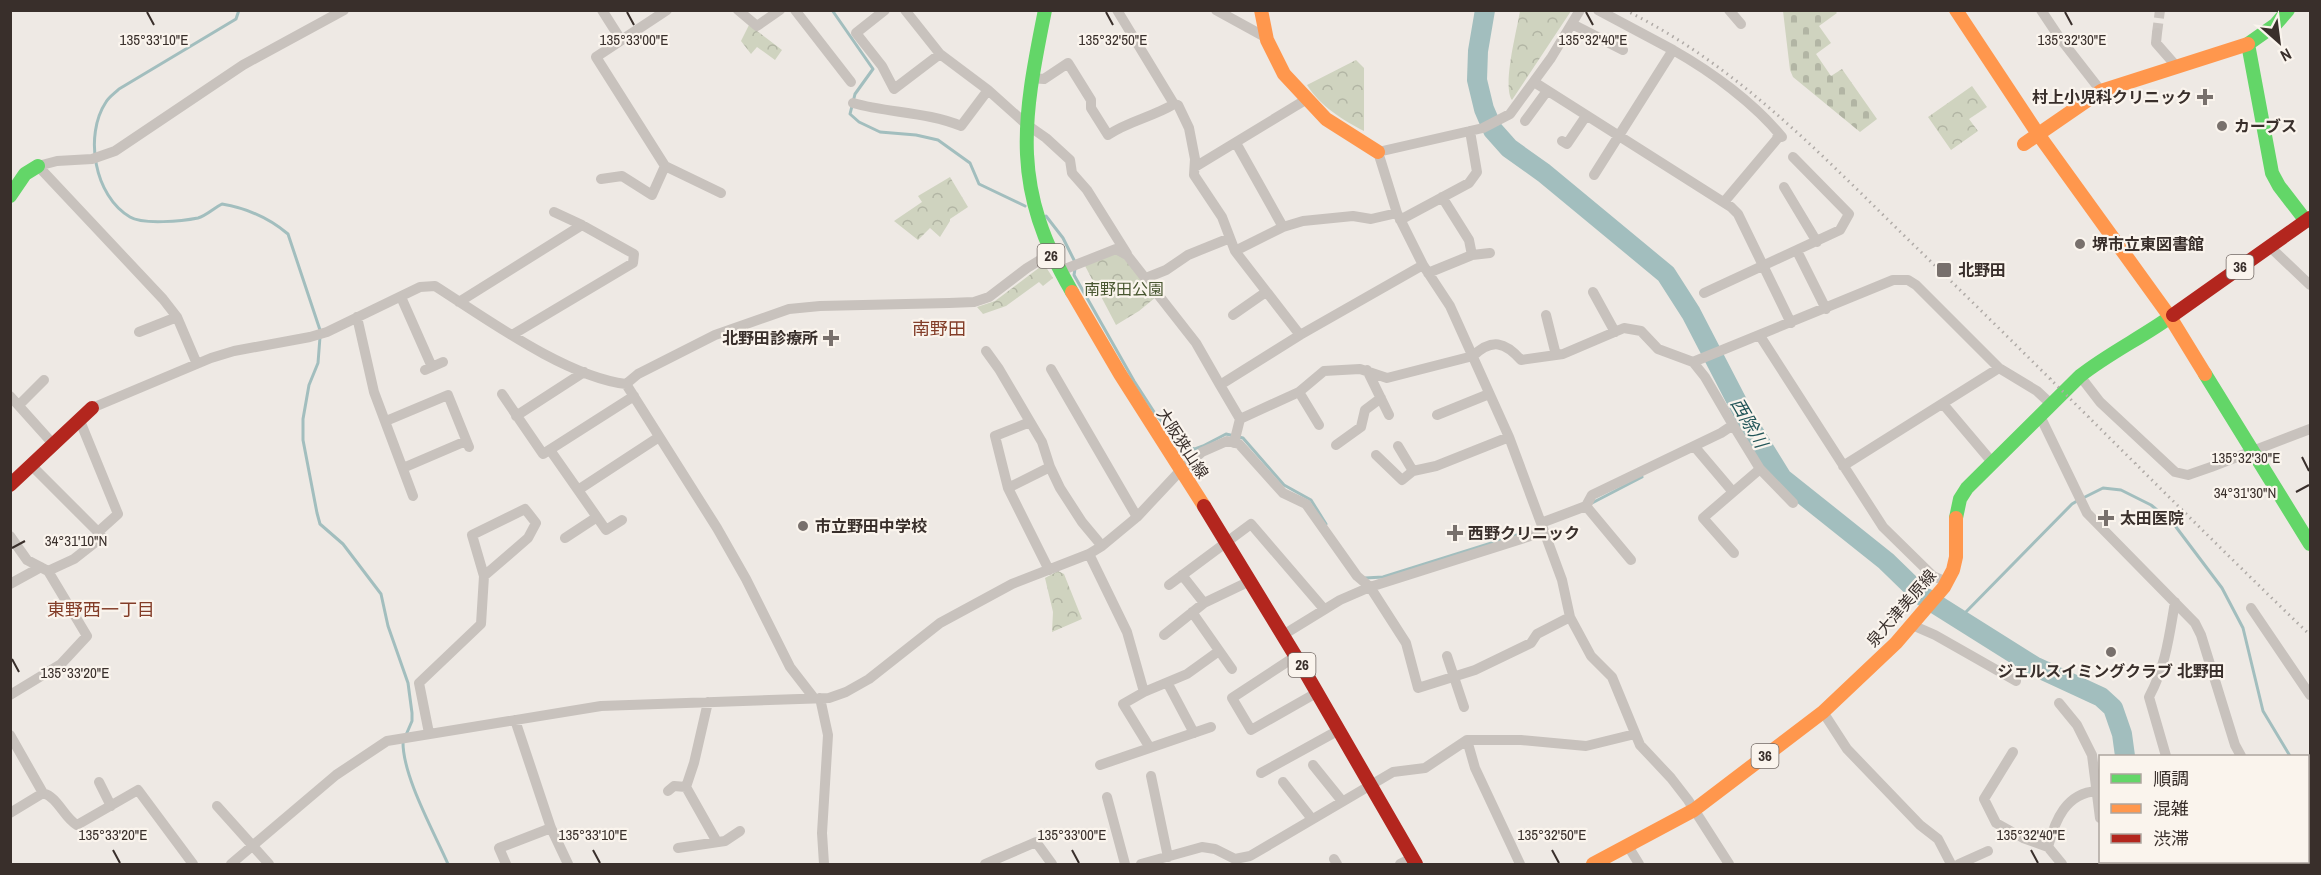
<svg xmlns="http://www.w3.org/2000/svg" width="2321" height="875" font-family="'Archivo Narrow','Noto Sans JP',sans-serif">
<defs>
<pattern id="cemetery-stones" width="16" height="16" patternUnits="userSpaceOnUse" patternTransform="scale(1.5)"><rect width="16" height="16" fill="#cfd3bf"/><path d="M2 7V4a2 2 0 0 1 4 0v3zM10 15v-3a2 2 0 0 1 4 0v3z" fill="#b2b5a4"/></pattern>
<pattern id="park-crowns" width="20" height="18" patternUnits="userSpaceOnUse" patternTransform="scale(1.5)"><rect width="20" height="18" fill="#cfd3bf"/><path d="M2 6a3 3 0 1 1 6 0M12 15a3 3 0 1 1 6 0" fill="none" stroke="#b2b5a4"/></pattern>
</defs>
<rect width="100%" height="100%" fill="#eee9e4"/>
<path fill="url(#cemetery-stones)" d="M1783,11H1835L1837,13L1819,26L1831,43L1816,54L1831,76L1842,69L1877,119L1860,132L1793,77L1790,70Z"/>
<path fill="url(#park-crowns)" d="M1520,11H1571L1512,100C1502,86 1517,30 1520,11Z
M749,25L782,50L775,60L757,47L751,54L741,41Z
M1356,60L1364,68V131C1343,120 1320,106 1307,85Z
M1972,86L1987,107L1969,119L1978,131L1951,150L1928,117Z
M950,177L968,207L950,219V221L940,237L930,228L918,240L894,221L922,202L918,196Z
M1116,249L1156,297L1139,311L1116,325L1083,262Z
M1044,264L1053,278L1043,286L1039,282L1006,306L983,314L977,307L995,301Z
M1058,571L1064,574L1082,619L1052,632L1053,612L1045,578Z"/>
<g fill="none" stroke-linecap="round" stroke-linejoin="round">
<path stroke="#a2bebe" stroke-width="3" d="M239,10L236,19L119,89C115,93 109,97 106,102C84,135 94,196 130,217C143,225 183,221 198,218C206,216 214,208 222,204C246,208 269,218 288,234L320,330
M832,10L873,69L855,94L850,114L859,122L880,132L916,135L938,140L970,163L979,184L1025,206
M1046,216L1063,238L1075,262
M1075,269L1074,275L1134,381L1156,415L1186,447L1195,449L1203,446L1226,434L1243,438L1284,485L1311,500L1326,524
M320,337L318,363L309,385L303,419V440L317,513L320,524L343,544L381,594L388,626L408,683L412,713V721L406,735
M1739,428L1748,423
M2083,498L2103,488L2121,490L2151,505L2173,523L2222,588L2243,628L2263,711L2290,756
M1592,503L1642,477
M1365,578L1383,577L1517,535
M1960,618L2072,504L2077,501
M403,741C402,775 434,832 448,864
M2308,788L2310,792"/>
<path stroke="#a2bebe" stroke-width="20" d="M1485,10L1478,51L1477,80L1484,109L1493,130L1509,148L1544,173L1666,274L1691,313L1748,423L1782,478L1886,561L1921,595L2034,666L2101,697L2113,708L2122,734L2125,756
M2137,862L2138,864"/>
<path stroke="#cac4bf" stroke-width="10" stroke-dasharray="10 5" stroke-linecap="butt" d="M2157,33L2160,10"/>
<path stroke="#c8c2bd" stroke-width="10" d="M602,10L621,40
M738,10L757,26L780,10
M795,10L851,82
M885,10L856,33L882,66L894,89L940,54
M905,10L940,54L988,90L1026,124L1046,138L1070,160L1072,173L1087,190L1127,254
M1117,10L1174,104L1178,105L1189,128L1195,159L1194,175L1222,217L1230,238
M1216,10L1267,38
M1598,10L1673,50
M1729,10L1741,24
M2041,10L2059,37L2101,91
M1572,24L1623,50
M2157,33L2156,43L2177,67
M1031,78L1044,79L1068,63L1091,100V108L1108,135C1128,121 1153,117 1174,104
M1534,82L1731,207L1738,214L1791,323
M853,103C888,113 928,112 961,126L988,90
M1525,121L1547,91
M1562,141L1567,144L1586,116
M1236,143L1283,227
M665,166L721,193
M1195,167L1307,99
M1594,175L1673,50C1712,72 1754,103 1782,137
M601,179L622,176L652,195L665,166L596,57L667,10
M1784,187L1817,242
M1442,197L1469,240L1472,255
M1724,202L1777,139L1778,133
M1400,220L1469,183L1477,172L1470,131
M2269,246L2310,285
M1235,251L1300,335
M1797,251L1826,309
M1060,271L1116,249L1127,255L1196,343L1220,385L1300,335L1423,265
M1428,273L1472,255L1490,253
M1146,278L1166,270L1188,255L1230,238L1235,251L1283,227L1303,221L1353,216L1371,219L1397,213
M1593,292L1615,332
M1704,293L1840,230L1849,214L1793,157
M401,297L432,367
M459,302L582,225
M1233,315L1266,292
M1546,315L1556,355
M357,317L374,392L413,496
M139,332L177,317
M512,335L633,263L634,254L582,225L554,212
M1760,336L1883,527L1933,576L1947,582
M986,351L999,369L1042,442L1050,467L1060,488L1082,522L1102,546
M1693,362L1893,280H1908L1916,285L1999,368L2037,391L2052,405
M197,364L177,317L163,299L38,166L57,161L92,159L115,151L243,65L344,10
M1051,369L1137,517
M425,370L443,362
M1367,370L1389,415
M2080,376L2100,402L2175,472L2188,475L2211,467L2310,429
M626,384L638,374L715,335L789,309L820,306L949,303L974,302L989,297L1027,268L1050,254
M1220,385L1240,419L1299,392L1324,371L1360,369L1387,378L1473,356C1492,338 1505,342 1521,360L1563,354L1624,328L1641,331L1658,349L1693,362L1705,377L1733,425L1721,433L1592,495L1586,506L1541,523L1562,580L1570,617L1591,656L1612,677L1640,745L1671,778L1688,800L1729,864
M1299,392L1319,425
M502,394L543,454L634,396
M10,396L54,445
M1943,404L1992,462
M19,405L44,380
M92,408L211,358L234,351L310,337L327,332L420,287L435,286C487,319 566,377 626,384L717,528L746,579L790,667L814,698
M1437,415L1489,394
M516,416L584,372
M2040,416L2087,513L2195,623L2201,635L2235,745L2241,756
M386,421L448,395L469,447
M1030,422L995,436L1008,488L1049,570
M1733,425L1760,469L1793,503
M1234,443L1240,419
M1336,445L1361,427L1365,410L1381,398
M1398,446L1413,471
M1694,446L1733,492
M550,450L606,530L622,520
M1376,455L1402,480L1413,471L1436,466L1509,437
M32,466L98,532L118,514L80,421
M1843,466L1999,368
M403,468L466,441
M1008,488L1050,467
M578,490L659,437
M1586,506L1631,560
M1541,523L1509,437L1450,306L1423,265L1397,213L1378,152L1483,128L1510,114L1551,58L1580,10
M10,536L27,560L48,571L74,559L102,537
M565,538L597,517
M1734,553L1703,518L1760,469
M1089,554L1127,632L1144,692
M1182,575L1204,603
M10,584L41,567
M1169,585L1251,524L1324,609
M2251,608L2310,695
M1192,612L1232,669
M1912,625L1935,635L2016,681
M1164,635L1204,603L1250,581
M1283,635L1340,600L1370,587L1543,532
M1296,656L1232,698L1251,730L1318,692
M1447,656L1464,707
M1168,684L1194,733
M10,695L61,664L87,636L48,571
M820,698L828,735L822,833L824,864
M2059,703L2077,725L2092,755L2100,818
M1823,712L1847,749L1920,825L1938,839L1951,864
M515,720L551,828L568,864
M429,733L419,683L481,624L484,576L472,535L525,509L536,523L528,538L484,576
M10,735L43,793
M1467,740L1475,768L1520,864
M1150,748L1123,704L1144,692L1187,674L1219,651
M2013,752L1984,799L1996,823L2023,838L2048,847L2062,864
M2166,756L2149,697C2166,665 2169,637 2175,602
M1100,765L1211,727
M1313,765L1342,801
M1261,773L1339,730
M1151,776L1168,857
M2308,778L2310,777
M99,782L111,806
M1283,782L1312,819
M686,787L694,763L708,702
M668,791L674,786L686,787L717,842
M1107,797L1125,864
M217,806L269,864
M10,813L43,793C58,797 64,818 77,825L138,790L193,864
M1628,846L1639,864
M2048,847C2055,820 2066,793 2097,791
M678,848L725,841L740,831
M1334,859L1337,864
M2106,862V864
M2199,862L2200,864
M2304,862L2305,864
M231,864L336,775L387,741L601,706L829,698L846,692L869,679L940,623L1012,584L1089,554L1102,546L1137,517L1181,470L1202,452L1227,441L1239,444L1283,493L1306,504L1357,576L1370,587L1406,643L1418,688L1475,670L1531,643L1537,634L1570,617
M506,864L499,848L551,828
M985,864L1036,842L1052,864
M1141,864L1202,847L1215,849L1235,859L1250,856L1393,772L1425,768L1467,740H1521L1586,746L1635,734
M1400,864L1412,858
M1959,864L1988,851"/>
<path stroke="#63d668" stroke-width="14" d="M1045,10C1022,124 1011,187 1072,292
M2288,10L2275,25L2248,44L2272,173L2279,186L2306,221
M10,196L25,174L38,166
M2205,374L2310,544
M1956,518L1960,499L1967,488L2080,376C2109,353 2143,337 2173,315"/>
<path stroke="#ff974d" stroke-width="14" d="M1261,10L1267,40L1284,74L1326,119L1378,152
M1956,10L2038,134L2170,317L2205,374
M2024,144L2101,91L2248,44
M1072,292L1120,374L1204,506
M1593,864L1694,810L1823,712L1896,643L1944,587L1953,570L1956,557V518"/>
<path stroke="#b3261e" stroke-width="14" d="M2173,315L2310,218
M10,485L92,408
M1204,506L1304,670L1416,864"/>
<path stroke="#b0aba7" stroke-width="3" stroke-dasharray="1.5 4.5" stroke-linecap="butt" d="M1625,10C1741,67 1828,162 1920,251C2051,378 2179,509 2310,635"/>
</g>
<path fill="none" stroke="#392f2b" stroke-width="2" d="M147,12L154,25M627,12L634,25M1106,12L1113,25M1586,12L1593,25M2065,12L2072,25M2302,457L2309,471M2296,492L2309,485M12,548L25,541M12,659L19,672M113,850L120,863M593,850L600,863M1072,850L1079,863M1552,850L1559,863M2031,850L2038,863"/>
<g fill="#78706c" stroke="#faf4ed" stroke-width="2">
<path d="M2202 88h6v6h6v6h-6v6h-6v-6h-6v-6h6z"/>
<circle cx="2222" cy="126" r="6"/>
<circle cx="2080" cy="244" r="6"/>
<rect x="1936" y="262" width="16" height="16" rx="3"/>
<path d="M828 329h6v6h6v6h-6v6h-6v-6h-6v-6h6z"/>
<path d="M2103 509h6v6h6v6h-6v6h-6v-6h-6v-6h6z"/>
<circle cx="803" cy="526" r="6"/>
<path d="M1452 524h6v6h6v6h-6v6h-6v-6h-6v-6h6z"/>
<circle cx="2111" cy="652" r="6"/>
</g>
<g text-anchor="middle" stroke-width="4.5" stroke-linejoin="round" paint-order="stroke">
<g fill="#faf4ed" stroke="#736a65" stroke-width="1.5">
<rect x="1037.5" y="244" width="27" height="24" rx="4.5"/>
<rect x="2226.5" y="255" width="27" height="24" rx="4.5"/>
<rect x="1288.5" y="653" width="27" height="24" rx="4.5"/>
<rect x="1751.5" y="744" width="27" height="24" rx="4.5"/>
</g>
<g font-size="15" font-weight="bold" fill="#392f2b">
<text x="1051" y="261">26</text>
<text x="2240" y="272">36</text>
<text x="1302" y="670">26</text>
<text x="1765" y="761">36</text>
</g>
<g font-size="16" font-weight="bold" fill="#392f2b" stroke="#faf4ed" text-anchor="start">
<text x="2192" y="103" text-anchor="end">村上小児科クリニック</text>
<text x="2234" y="132">カーブス</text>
<text x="2092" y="250">堺市立東図書館</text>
<text x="1958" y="276">北野田</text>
<text x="818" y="344" text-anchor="end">北野田診療所</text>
<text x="2120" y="524">太田医院</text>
<text x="815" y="532">市立野田中学校</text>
<text x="1468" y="539">西野クリニック</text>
<text x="2111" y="677" text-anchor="middle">ジェルスイミングクラブ 北野田</text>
</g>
<g font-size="16" fill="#485630" stroke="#faf4ed">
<text x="1124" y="295">南野田公園</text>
</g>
<g font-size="16" fill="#392f2b" stroke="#faf4ed">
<text transform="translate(1183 443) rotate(57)" y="6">大阪狭山線</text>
<text transform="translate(1901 608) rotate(-49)" y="6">泉大津美原線</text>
</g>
<g font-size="18" fill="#833d28" stroke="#faf4ed">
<text x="939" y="335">南野田</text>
<text x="101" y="616">東野西一丁目</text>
</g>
<g font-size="18" font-style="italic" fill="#225558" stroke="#faf4ed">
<text transform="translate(1749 423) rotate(60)" y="6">西除川</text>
</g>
</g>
<g font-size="15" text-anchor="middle" fill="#392f2b" stroke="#faf4ed" stroke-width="4.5" stroke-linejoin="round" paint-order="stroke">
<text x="154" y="45">135°33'10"E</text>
<text x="634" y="45">135°33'00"E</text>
<text x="1593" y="45">135°32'40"E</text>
<text x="1113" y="45">135°32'50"E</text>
<text x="2072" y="45">135°32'30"E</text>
<text x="2246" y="463">135°32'30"E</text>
<text x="2245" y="498">34°31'30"N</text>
<text x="76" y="546">34°31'10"N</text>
<text x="75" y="678">135°33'20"E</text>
<text x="113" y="840">135°33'20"E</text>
<text x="593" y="840">135°33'10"E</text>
<text x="1072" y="840">135°33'00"E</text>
<text x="1552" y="840">135°32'50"E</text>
<text x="2031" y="840">135°32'40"E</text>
</g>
<rect width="2321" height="875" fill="none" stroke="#392f2b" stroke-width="24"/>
<rect x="2099" y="755" width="210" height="108" fill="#faf4ed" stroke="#ada59f" stroke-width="1.5"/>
<rect x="2111" y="774" width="30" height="9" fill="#63d668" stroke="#ada59f" stroke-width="1.5"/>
<text x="2153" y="785" font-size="18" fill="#392f2b">順調</text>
<rect x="2111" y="804" width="30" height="9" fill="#ff974d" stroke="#ada59f" stroke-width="1.5"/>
<text x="2153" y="815" font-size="18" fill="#392f2b">混雑</text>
<rect x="2111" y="834" width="30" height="9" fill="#b3261e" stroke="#ada59f" stroke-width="1.5"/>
<text x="2153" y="845" font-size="18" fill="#392f2b">渋滞</text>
<g transform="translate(2279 42) rotate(152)" stroke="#faf4ed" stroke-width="4.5" paint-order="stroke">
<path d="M0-4.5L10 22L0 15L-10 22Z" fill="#392f2b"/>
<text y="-9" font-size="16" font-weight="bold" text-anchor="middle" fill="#392f2b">N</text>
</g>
</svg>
